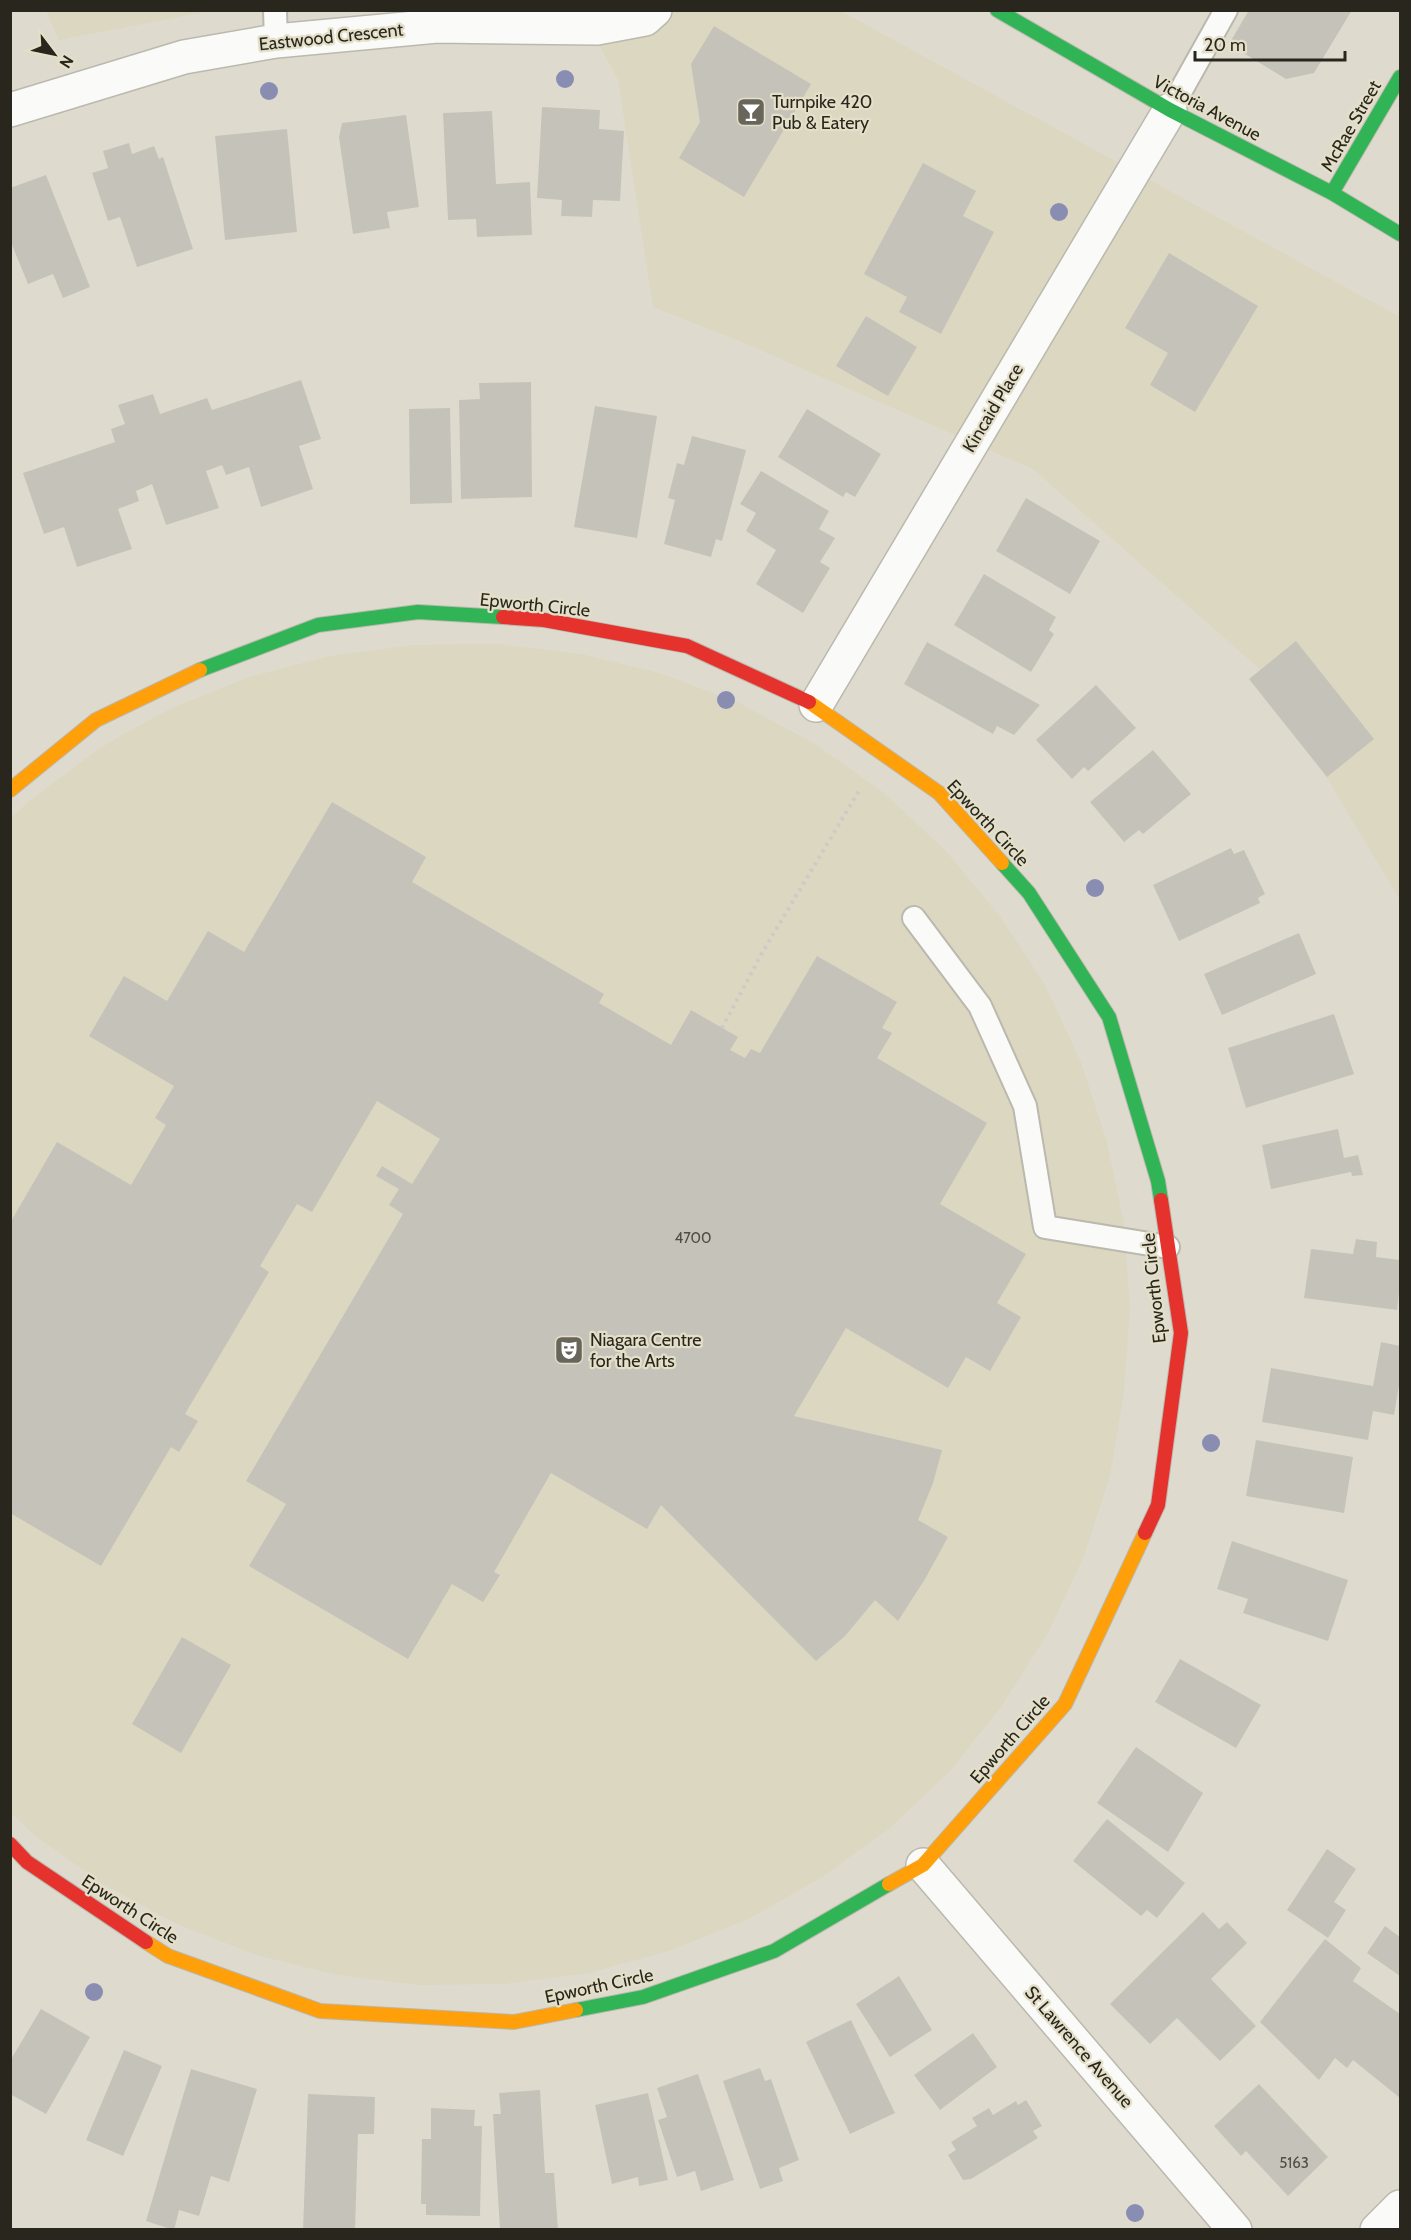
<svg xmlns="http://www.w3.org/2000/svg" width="1411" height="2240" font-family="Cabin,sans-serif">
<rect width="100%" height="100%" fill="#dedbce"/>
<path fill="#dcd7c1" d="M46,11H210L59,40Z
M581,11H841L1400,317V900L1264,673L1033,469L737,340L653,307L618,80Z
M498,644L581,654L663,674L741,704L815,744L884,793L945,850L999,915L1045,985L1081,1062L1107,1142L1124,1224L1130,1308L1124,1392L1110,1476L1084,1556L1048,1633L1003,1704L951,1770L890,1828L821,1878L748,1919L669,1951L588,1973L505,1984L420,1985L337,1975L256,1955L177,1924L103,1884L34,1835L11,1813L10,819L29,801L97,750L120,736L170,709L249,677L330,656L414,645Z"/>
<path fill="#c5c3b9" d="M1249,10H1352L1314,73L1286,79L1229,44Z
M714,26L811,84L744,197L679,158L700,122L691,64Z
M542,107L600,110L599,129L624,131L620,201L593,200L592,217L561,216L562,200L537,198Z
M492,111L496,184L530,182L532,235L477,237L476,219L448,220L443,113Z
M406,115L419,207L387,212L390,228L353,234L339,137L342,123Z
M287,129L297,232L225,240L215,136Z
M129,143L132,154L154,146L159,159L163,157L193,249L137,267L120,217L108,221L92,173L108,168L103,151Z
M923,163L976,191L963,216L994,232L941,334L899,312L907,297L864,274Z
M46,175L90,287L63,298L53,274L28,284L10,240V188Z
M1169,253L1258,306L1195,412L1150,385L1168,353L1125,328Z
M866,316L917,347L888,396L836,366Z
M301,380L321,439L299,446L313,489L261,507L249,467L226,475L222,465L206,471L219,508L166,525L152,484L136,491L139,501L118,509L132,549L77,567L64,527L44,534L23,473L115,442L111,429L125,424L118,405L153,394L160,414L207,398L212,410Z
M531,382L532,497L461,499L459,400L480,399L479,383Z
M595,406L657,416L637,538L574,527Z
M450,408L452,503L410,504L409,409Z
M807,409L881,454L855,497L846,492L843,497L778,457Z
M692,436L746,450L722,541L716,539L711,557L664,544L675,500L668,498L677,463L684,465Z
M761,471L829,511L819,529L835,538L820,562L830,568L803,613L756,584L776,550L746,531L756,513L740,504Z
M1026,498L1100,541L1070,594L996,551Z
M984,574L1056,617L1049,630L1054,634L1031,672L954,625Z
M1296,641L1374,739L1327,777L1249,679Z
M927,642L1040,705L1014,735L997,726L993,734L904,684Z
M1096,685L1136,728L1088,771L1084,767L1072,779L1036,740Z
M1153,750L1191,794L1143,834L1139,830L1124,842L1090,802Z
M332,802L426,857L412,882L604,994L599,1003L671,1045L691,1010L738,1037L730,1050L745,1058L751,1049L760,1053L817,956L897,1002L882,1028L892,1033L877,1058L987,1123L940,1204L1026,1254L997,1303L1021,1317L990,1371L966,1357L948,1388L846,1328L794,1416L942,1450L933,1483L918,1520L948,1537L925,1579L898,1621L875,1600L845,1636L816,1661L661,1505L647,1529L551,1473L494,1572L500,1575L483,1602L452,1584L408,1659L249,1566L286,1504L246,1481L403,1214L389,1205L399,1189L376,1176L382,1166L412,1184L440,1139L377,1101L312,1212L297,1204L260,1266L269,1272L185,1414L198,1421L179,1452L171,1447L101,1566L10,1513V1223L57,1142L131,1185L166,1125L155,1118L174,1086L89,1036L124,976L167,1001L208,931L244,952Z
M1231,848L1234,854L1244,850L1265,894L1258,898L1260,903L1179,941L1153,885Z
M1299,933L1316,974L1222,1015L1204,974Z
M1334,1014L1354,1074L1246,1108L1228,1048Z
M1338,1129L1344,1158L1358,1155L1363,1175L1352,1176L1351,1172L1271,1189L1262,1145Z
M1356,1239L1377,1242L1376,1257L1400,1260V1282L1397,1310L1304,1298L1311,1249L1353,1254Z
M1381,1342L1400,1346V1379L1394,1415L1373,1411L1368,1440L1262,1422L1271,1368L1373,1386Z
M1256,1440L1353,1457L1344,1513L1246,1496Z
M1232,1541L1348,1580L1328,1641L1243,1613L1248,1599L1217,1589Z
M182,1637L231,1665L181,1753L132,1724Z
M1180,1659L1261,1705L1236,1748L1155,1702Z
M1136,1747L1203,1793L1168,1852L1097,1803Z
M1107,1819L1185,1883L1157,1918L1147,1910L1141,1916L1073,1861Z
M1327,1849L1356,1869L1334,1902L1346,1910L1328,1938L1287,1910Z
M1203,1912L1219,1929L1227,1922L1247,1943L1211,1979L1256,2026L1220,2061L1177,2018L1150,2044L1110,2004Z
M1385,1926L1400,1937V1976L1367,1953Z
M1325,1939L1361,1968L1353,1981L1400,2014V2098L1353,2060L1347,2068L1335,2058L1319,2080L1260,2022Z
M899,1976L932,2030L890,2057L856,2004Z
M41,2009L90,2037L46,2114L10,2094V2061Z
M851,2020L895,2113L850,2134L806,2042Z
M973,2033L997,2067L940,2110L914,2075Z
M124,2050L162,2066L123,2156L86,2140Z
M760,2068L765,2081L771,2079L799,2160L779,2168L783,2181L760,2189L723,2081Z
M191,2069L257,2089L229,2182L211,2176L199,2216L179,2210L174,2230L146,2221Z
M698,2074L734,2180L701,2191L695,2171L677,2177L658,2120L667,2117L657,2088Z
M1259,2084L1328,2157L1288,2196L1246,2151L1241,2156L1214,2126Z
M540,2090L545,2173H554L558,2230H500L493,2114H501L499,2093Z
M648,2093L668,2180L639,2186L638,2177L612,2184L595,2105Z
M308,2094L375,2097L374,2134H358L355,2230H303Z
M1026,2100L1042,2126L1033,2131L1038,2138L971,2179L963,2180L948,2155L956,2150L951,2142L977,2126L972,2118L989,2108L993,2115L1016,2101L1018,2105Z
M431,2108L475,2110L474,2126H482L480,2216L426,2215V2204H421L422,2139H431Z"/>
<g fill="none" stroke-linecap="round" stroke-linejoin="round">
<g stroke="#bbb8ae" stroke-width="26">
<path id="lane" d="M275,10L276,41
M1170,110L1226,10
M914,918L980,1006L1025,1106L1045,1227L1168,1247"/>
</g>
<g stroke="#bbb8ae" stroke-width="36">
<path id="street" d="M10,110L184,57L276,41L437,26L597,28L645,19L655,10
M816,705L1170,110
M923,1865L1235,2230
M1377,2230L1400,2207"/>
</g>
<g stroke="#bbb8ae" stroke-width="16">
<path id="fast" d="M997,10L1170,110L1332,193L1400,234
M1332,193L1400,77
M200,670L318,625L418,612L503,617
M1002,863L1029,893L1109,1017L1158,1181L1161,1200
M576,2010L643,1997L774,1951L889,1884"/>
</g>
<g stroke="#bbb8ae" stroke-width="16">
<path id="slow" d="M809,702L939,793L1002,863
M10,790L96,720L200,670
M889,1884L923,1865L1065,1704L1145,1533
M146,1942L168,1956L320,2011L514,2022L576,2010"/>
</g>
<g stroke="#bbb8ae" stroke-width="16">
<path id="jam" d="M503,617L544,620L687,646L809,702
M1145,1533L1158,1505L1181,1333L1161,1200
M10,1844L27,1862L146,1942"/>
</g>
<path stroke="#cccbc7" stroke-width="4" stroke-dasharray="3 4.5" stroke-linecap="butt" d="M722,1028L762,953L860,789"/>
<use href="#lane" stroke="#fafaf8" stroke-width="22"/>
<use href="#street" stroke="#fafaf8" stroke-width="33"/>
<use href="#fast" stroke="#30b455" stroke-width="14"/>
<use href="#slow" stroke="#ff9f0a" stroke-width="14"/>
<use href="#jam" stroke="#e5322d" stroke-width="14"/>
</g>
<g fill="#8a8db2">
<circle cx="565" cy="79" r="9"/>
<circle cx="269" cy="91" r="9"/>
<circle cx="1059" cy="212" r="9"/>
<circle cx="726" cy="700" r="9"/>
<circle cx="1095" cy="888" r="9"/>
<circle cx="1211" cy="1443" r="9"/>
<circle cx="94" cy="1992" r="9"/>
<circle cx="1135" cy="2213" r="9"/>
</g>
<defs>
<g id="bar-square" transform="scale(1.5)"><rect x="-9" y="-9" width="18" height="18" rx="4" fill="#68655b" stroke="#e4dfc8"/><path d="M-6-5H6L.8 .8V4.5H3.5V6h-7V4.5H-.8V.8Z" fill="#fff"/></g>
<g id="theatre-square" transform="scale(1.5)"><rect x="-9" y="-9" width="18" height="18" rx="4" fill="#68655b" stroke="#e4dfc8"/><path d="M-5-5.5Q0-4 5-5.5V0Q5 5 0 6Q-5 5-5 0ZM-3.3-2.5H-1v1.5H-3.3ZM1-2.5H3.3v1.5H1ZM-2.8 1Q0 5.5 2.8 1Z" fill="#fff"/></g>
</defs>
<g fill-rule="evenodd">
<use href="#bar-square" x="751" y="112"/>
<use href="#theatre-square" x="569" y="1350"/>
</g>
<g text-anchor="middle" stroke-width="4.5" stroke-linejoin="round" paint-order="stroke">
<g font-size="15" fill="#4f4d44">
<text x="693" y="1243">4700</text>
<text x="1294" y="2168">5163</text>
</g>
<g font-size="18" fill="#28261d" stroke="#e4dfc8">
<text transform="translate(331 37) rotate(-6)" y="6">Eastwood Crescent</text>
<text transform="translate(1207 108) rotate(28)" y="6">Victoria Avenue</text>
<text transform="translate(1351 126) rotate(-60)" y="6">McRae Street</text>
<text transform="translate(993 408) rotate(-59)" y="6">Kincaid Place</text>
<text transform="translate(535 605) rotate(6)" y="6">Epworth Circle</text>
<text transform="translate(988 823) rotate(47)" y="6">Epworth Circle</text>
<text transform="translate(1154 1288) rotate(-96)" y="6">Epworth Circle</text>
<text transform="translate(1010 1739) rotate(-49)" y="6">Epworth Circle</text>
<text transform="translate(130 1909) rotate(33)" y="6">Epworth Circle</text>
<text transform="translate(599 1986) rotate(-12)" y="6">Epworth Circle</text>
<text transform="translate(1079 2047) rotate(49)" y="6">St Lawrence Avenue</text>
</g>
<g font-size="18" fill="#28261d" stroke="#e4dfc8" text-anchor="start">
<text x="772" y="108">Turnpike 420<tspan x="772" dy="21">Pub &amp; Eatery</tspan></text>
<text x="590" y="1346">Niagara Centre<tspan x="590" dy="21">for the Arts</tspan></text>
</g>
</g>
<rect width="1411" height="2240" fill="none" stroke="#28261d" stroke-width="24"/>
<g transform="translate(54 54) rotate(122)" stroke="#e4dfc8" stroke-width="4.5" paint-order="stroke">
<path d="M0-4.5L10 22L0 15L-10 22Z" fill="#28261d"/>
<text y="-9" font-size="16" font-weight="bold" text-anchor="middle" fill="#28261d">N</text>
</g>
<path d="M1195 51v9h150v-9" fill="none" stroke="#28261d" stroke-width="3"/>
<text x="1204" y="51" font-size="18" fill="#28261d" stroke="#e4dfc8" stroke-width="4.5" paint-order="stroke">20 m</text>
</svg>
